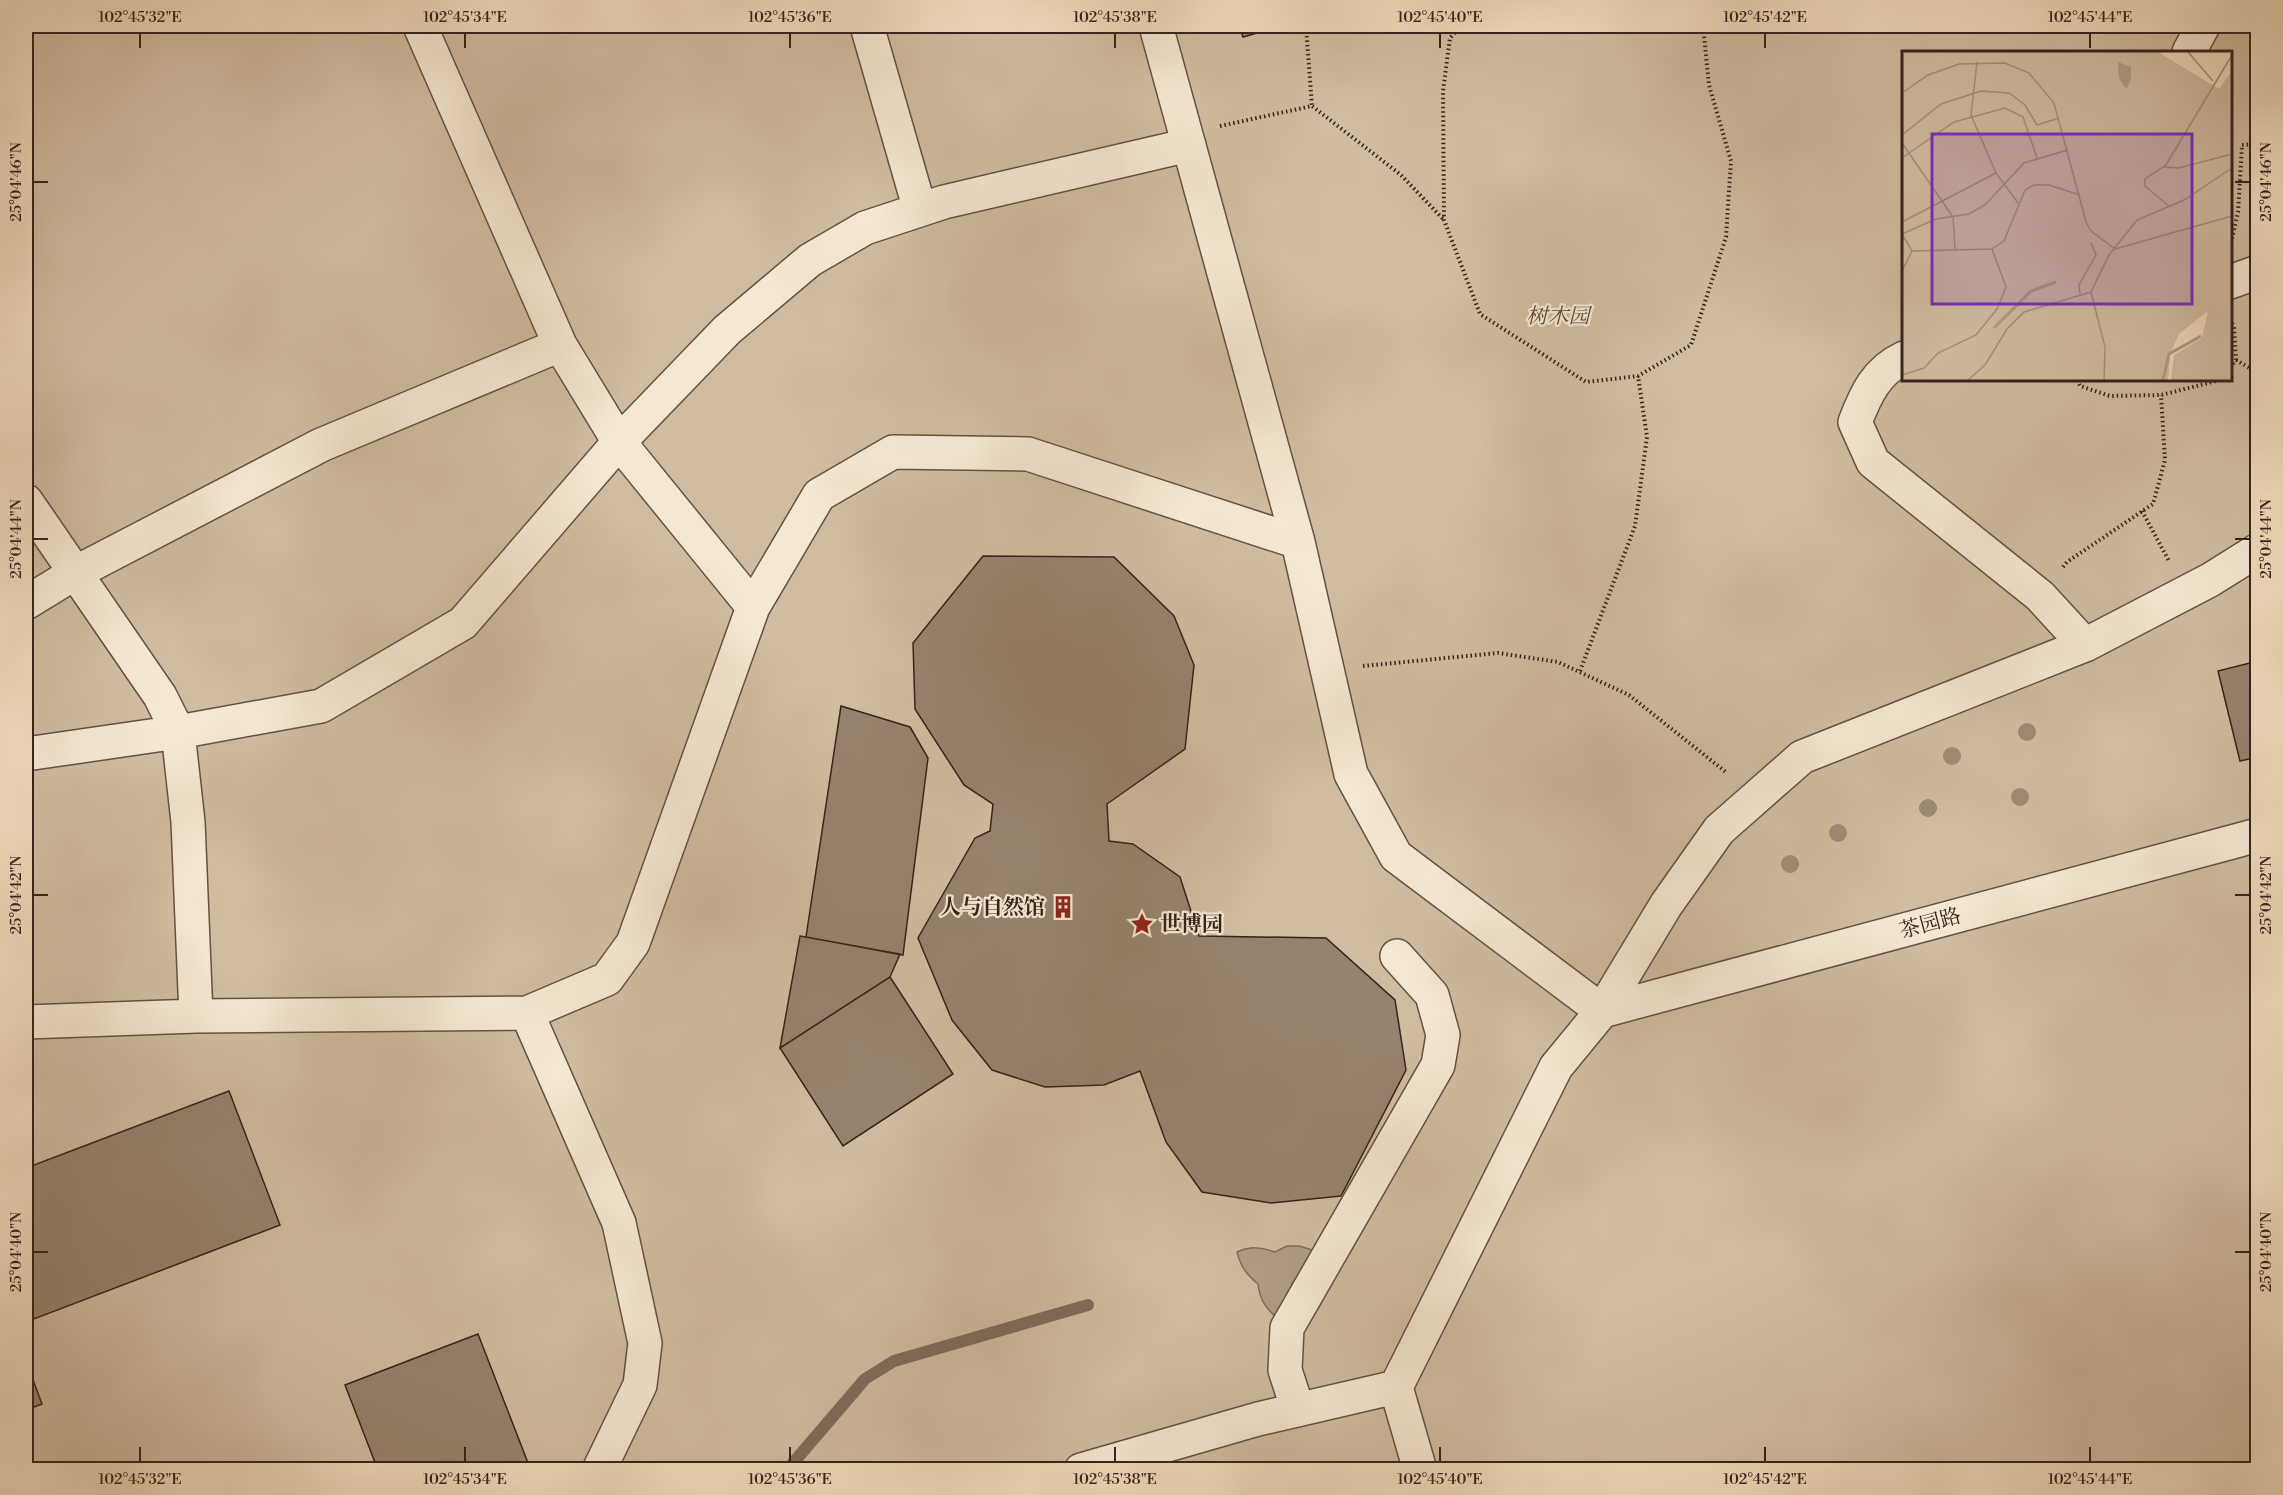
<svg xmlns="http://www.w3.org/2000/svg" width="2283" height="1495" font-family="'Libre Bodoni','Noto Serif SC',serif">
<rect width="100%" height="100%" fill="#f0dbbc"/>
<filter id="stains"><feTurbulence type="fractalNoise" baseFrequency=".00333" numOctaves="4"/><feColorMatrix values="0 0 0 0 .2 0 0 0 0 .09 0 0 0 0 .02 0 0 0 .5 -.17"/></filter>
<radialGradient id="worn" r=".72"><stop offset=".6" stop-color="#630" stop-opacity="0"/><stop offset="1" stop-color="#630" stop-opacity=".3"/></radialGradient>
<path fill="#d0bca1" stroke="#82705e" stroke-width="1.5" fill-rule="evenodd" d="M26,26H2257V1469H26ZM1904,52H2230V380H1904Z"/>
<path fill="#b09c86" stroke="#7e6c5c" stroke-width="1.5" d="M1287,1246H1299L1312,1250L1302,1274L1292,1283V1294L1275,1316C1264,1306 1260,1299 1258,1284C1246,1274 1241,1267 1237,1252C1251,1246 1260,1247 1275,1252Z"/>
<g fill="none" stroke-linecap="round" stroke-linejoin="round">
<path stroke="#7e6c5c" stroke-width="12" d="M787,1470L865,1379L894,1361L1088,1305"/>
</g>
<path fill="#96836f" stroke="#34231c" stroke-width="1.5" d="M1239,26H1274L1275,28L1243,37Z
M983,556L1114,557L1174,616L1194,665L1185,749L1107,804L1109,841L1133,844L1180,877L1199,936L1326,938L1395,1000L1406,1070L1341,1196L1271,1203L1202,1192L1166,1142L1140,1071L1104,1085L1045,1087L992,1070L952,1020L918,938L975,838L990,831L993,804L964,785L915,709L913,643Z
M2258,661V757L2240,761L2218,671Z
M841,706L910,727L928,758L903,955L806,937Z
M800,936L900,954L890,977L780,1048Z
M890,977L953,1074L843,1146L780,1048Z
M229,1091L280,1225L26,1322V1168Z
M478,1334L530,1468L378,1470L345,1385Z
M26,1361L42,1404L26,1410Z"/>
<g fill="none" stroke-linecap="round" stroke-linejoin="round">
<g stroke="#635144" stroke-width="36">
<path id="minor" d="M420,26L560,345L619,442L753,607
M867,26L920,210
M1156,26L1298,542L1351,774L1396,856L1602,1011
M2189,52L2203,26
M2230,282L2258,272
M1904,358C1876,371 1866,394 1855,422L1873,462L2040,596L2085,645
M26,501L160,696L178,732L188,822L196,1016
M26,603L75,573L321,445L560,345
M26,754L178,732L321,706L463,623L619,442L727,330L810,260L865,228L944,202L1189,145
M1602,1011L2258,835
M26,1022L196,1016L527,1013
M1298,1410L1285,1370L1287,1328L1438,1065L1443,1035L1432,995L1397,956
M599,1470L640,1385L645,1343L619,1223L527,1013L607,979L633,943L753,607L819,495L893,452L1028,454L1298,542
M1081,1470L1258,1419L1396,1387
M1420,1470L1396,1387L1556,1067L1602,1011L1666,905L1719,830L1802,757L2085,645L2210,580L2258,550"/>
</g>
<path stroke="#34231c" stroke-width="4" stroke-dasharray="1.5 3" stroke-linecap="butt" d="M1461,26L1450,38L1443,91L1444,220L1480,314L1586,382L1638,376L1691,345L1726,237L1731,161L1709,85L1703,26
M1306,27L1312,106
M1220,126L1312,106L1401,175L1444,220
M2231,243L2238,212L2242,145L2258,144
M2236,360L2258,373
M2230,367L2236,360L2234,328L2231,319
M2077,380L2080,386L2110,396L2161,395L2220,380
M2142,511L2169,561
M2063,567L2067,562L2153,504L2165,460L2161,395
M1363,666L1498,653L1558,662L1629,695L1727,773
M1580,671L1635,526L1647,437L1638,376"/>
<use href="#minor" stroke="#f5e8d3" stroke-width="33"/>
</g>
<g fill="#9e8b76">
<circle cx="2027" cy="732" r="9"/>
<circle cx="1952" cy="756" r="9"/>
<circle cx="2020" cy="797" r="9"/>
<circle cx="1928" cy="808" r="9"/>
<circle cx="1838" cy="833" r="9"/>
<circle cx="1790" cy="864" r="9"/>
</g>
<path fill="none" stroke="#34231c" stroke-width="2" d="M140,33V48M465,33V48M790,33V48M1115,33V48M1440,33V48M1765,33V48M2090,33V48M33,182H48M2235,182H2250M33,539H48M2235,539H2250M33,895H48M2235,895H2250M33,1252H48M2235,1252H2250M140,1447V1462M465,1447V1462M790,1447V1462M1115,1447V1462M1440,1447V1462M1765,1447V1462M2090,1447V1462"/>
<defs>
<g id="building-bare" transform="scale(1.8)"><path d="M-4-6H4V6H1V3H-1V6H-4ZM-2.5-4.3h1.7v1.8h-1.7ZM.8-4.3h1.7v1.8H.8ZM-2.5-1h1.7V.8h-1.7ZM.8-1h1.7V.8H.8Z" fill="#8f2418" stroke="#f5e8d3" stroke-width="2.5" paint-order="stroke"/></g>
<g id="sight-bare" transform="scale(1.8)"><path d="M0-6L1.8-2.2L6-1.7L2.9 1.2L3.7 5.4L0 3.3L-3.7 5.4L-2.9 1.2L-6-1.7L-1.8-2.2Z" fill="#8f2418" stroke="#f5e8d3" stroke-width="2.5" paint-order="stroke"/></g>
</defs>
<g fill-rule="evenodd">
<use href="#building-bare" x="1063" y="907"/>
<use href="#sight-bare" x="1142" y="924"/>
</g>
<g text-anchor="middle" stroke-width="4.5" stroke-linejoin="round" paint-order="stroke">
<g font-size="21" font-style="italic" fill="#5b493d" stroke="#f5e8d3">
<text x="1558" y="323">树木园</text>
</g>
<g font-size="21" font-weight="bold" fill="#34231c" stroke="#f5e8d3" text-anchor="end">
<text x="1045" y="914">人与自然馆</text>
<text x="1160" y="931" text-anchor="start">世博园</text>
</g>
<g font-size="21" fill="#34231c" stroke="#f5e8d3">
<text transform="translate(1930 923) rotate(-15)" y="7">茶园路</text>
</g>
</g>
<g transform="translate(1902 51)">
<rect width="330" height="330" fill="#f0dbbc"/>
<path d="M4,1H256L317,38L330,20V329H269L272,304L300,287L306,260L277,283L268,303L266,329H0V3Z" fill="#d0bca1"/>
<path d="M216,11L229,16V28L224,38L217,27Z" fill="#b09c86"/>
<path fill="none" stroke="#b09c86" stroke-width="3" d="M92,277L129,240L154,231M261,329L267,303L299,285"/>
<path fill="none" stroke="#a5917c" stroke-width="1.5" d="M286,1L311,30M75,11L69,64L94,122L116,152M0,42L26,24L57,13L103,12L127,22L152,52L184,171L189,180L213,198M135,74L157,67M0,84L39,53L79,40L107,42L123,54L135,74M0,92L51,166L53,198M0,107L52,71L103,57L121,66L135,107M261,116L277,117L330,103M268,156L243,135V128L264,114L330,4M0,171L94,122M0,183L34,168L67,163L83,154L122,112L166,99M0,183L10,200M213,198L330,165M10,200L90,198M0,220L10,200M178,243L177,234L194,204L189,192M0,324L22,317L36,302L74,284L95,258L104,236L90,198L102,190L123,139L132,134H147L178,144M66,329L83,314L105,278L122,261L189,241M202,329L203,296L189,241L207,204L235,169L282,149L330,117"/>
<path fill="#7b2cbf" fill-opacity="0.15" stroke="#7b2cbf" stroke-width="3" d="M30,83H290V253H30Z"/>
<rect width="330" height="330" fill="none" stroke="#34231c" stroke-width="3"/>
</g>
<rect width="2283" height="1495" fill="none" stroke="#f0dbbc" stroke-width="66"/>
<rect x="33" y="33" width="2217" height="1429" fill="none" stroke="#34231c" stroke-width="2"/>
<g font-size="15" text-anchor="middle" fill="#34231c">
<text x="140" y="22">102°45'32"E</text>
<text x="465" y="22">102°45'34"E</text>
<text x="790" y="22">102°45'36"E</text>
<text x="1115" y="22">102°45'38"E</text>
<text x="1440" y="22">102°45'40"E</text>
<text x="1765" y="22">102°45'42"E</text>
<text x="2090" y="22">102°45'44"E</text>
<text transform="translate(16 182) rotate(-90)" y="5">25°04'46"N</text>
<text transform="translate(2266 182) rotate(-90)" y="5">25°04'46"N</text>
<text transform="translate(16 539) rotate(-90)" y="5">25°04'44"N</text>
<text transform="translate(2266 539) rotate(-90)" y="5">25°04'44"N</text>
<text transform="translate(16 895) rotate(-90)" y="5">25°04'42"N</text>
<text transform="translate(2266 895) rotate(-90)" y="5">25°04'42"N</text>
<text transform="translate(16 1252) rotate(-90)" y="5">25°04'40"N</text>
<text transform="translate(2266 1252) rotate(-90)" y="5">25°04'40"N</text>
<text x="140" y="1484">102°45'32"E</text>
<text x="465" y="1484">102°45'34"E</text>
<text x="790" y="1484">102°45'36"E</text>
<text x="1115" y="1484">102°45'38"E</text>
<text x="1440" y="1484">102°45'40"E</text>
<text x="1765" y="1484">102°45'42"E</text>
<text x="2090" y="1484">102°45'44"E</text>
</g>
<rect width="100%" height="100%" filter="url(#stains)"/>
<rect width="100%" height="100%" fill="url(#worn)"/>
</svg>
